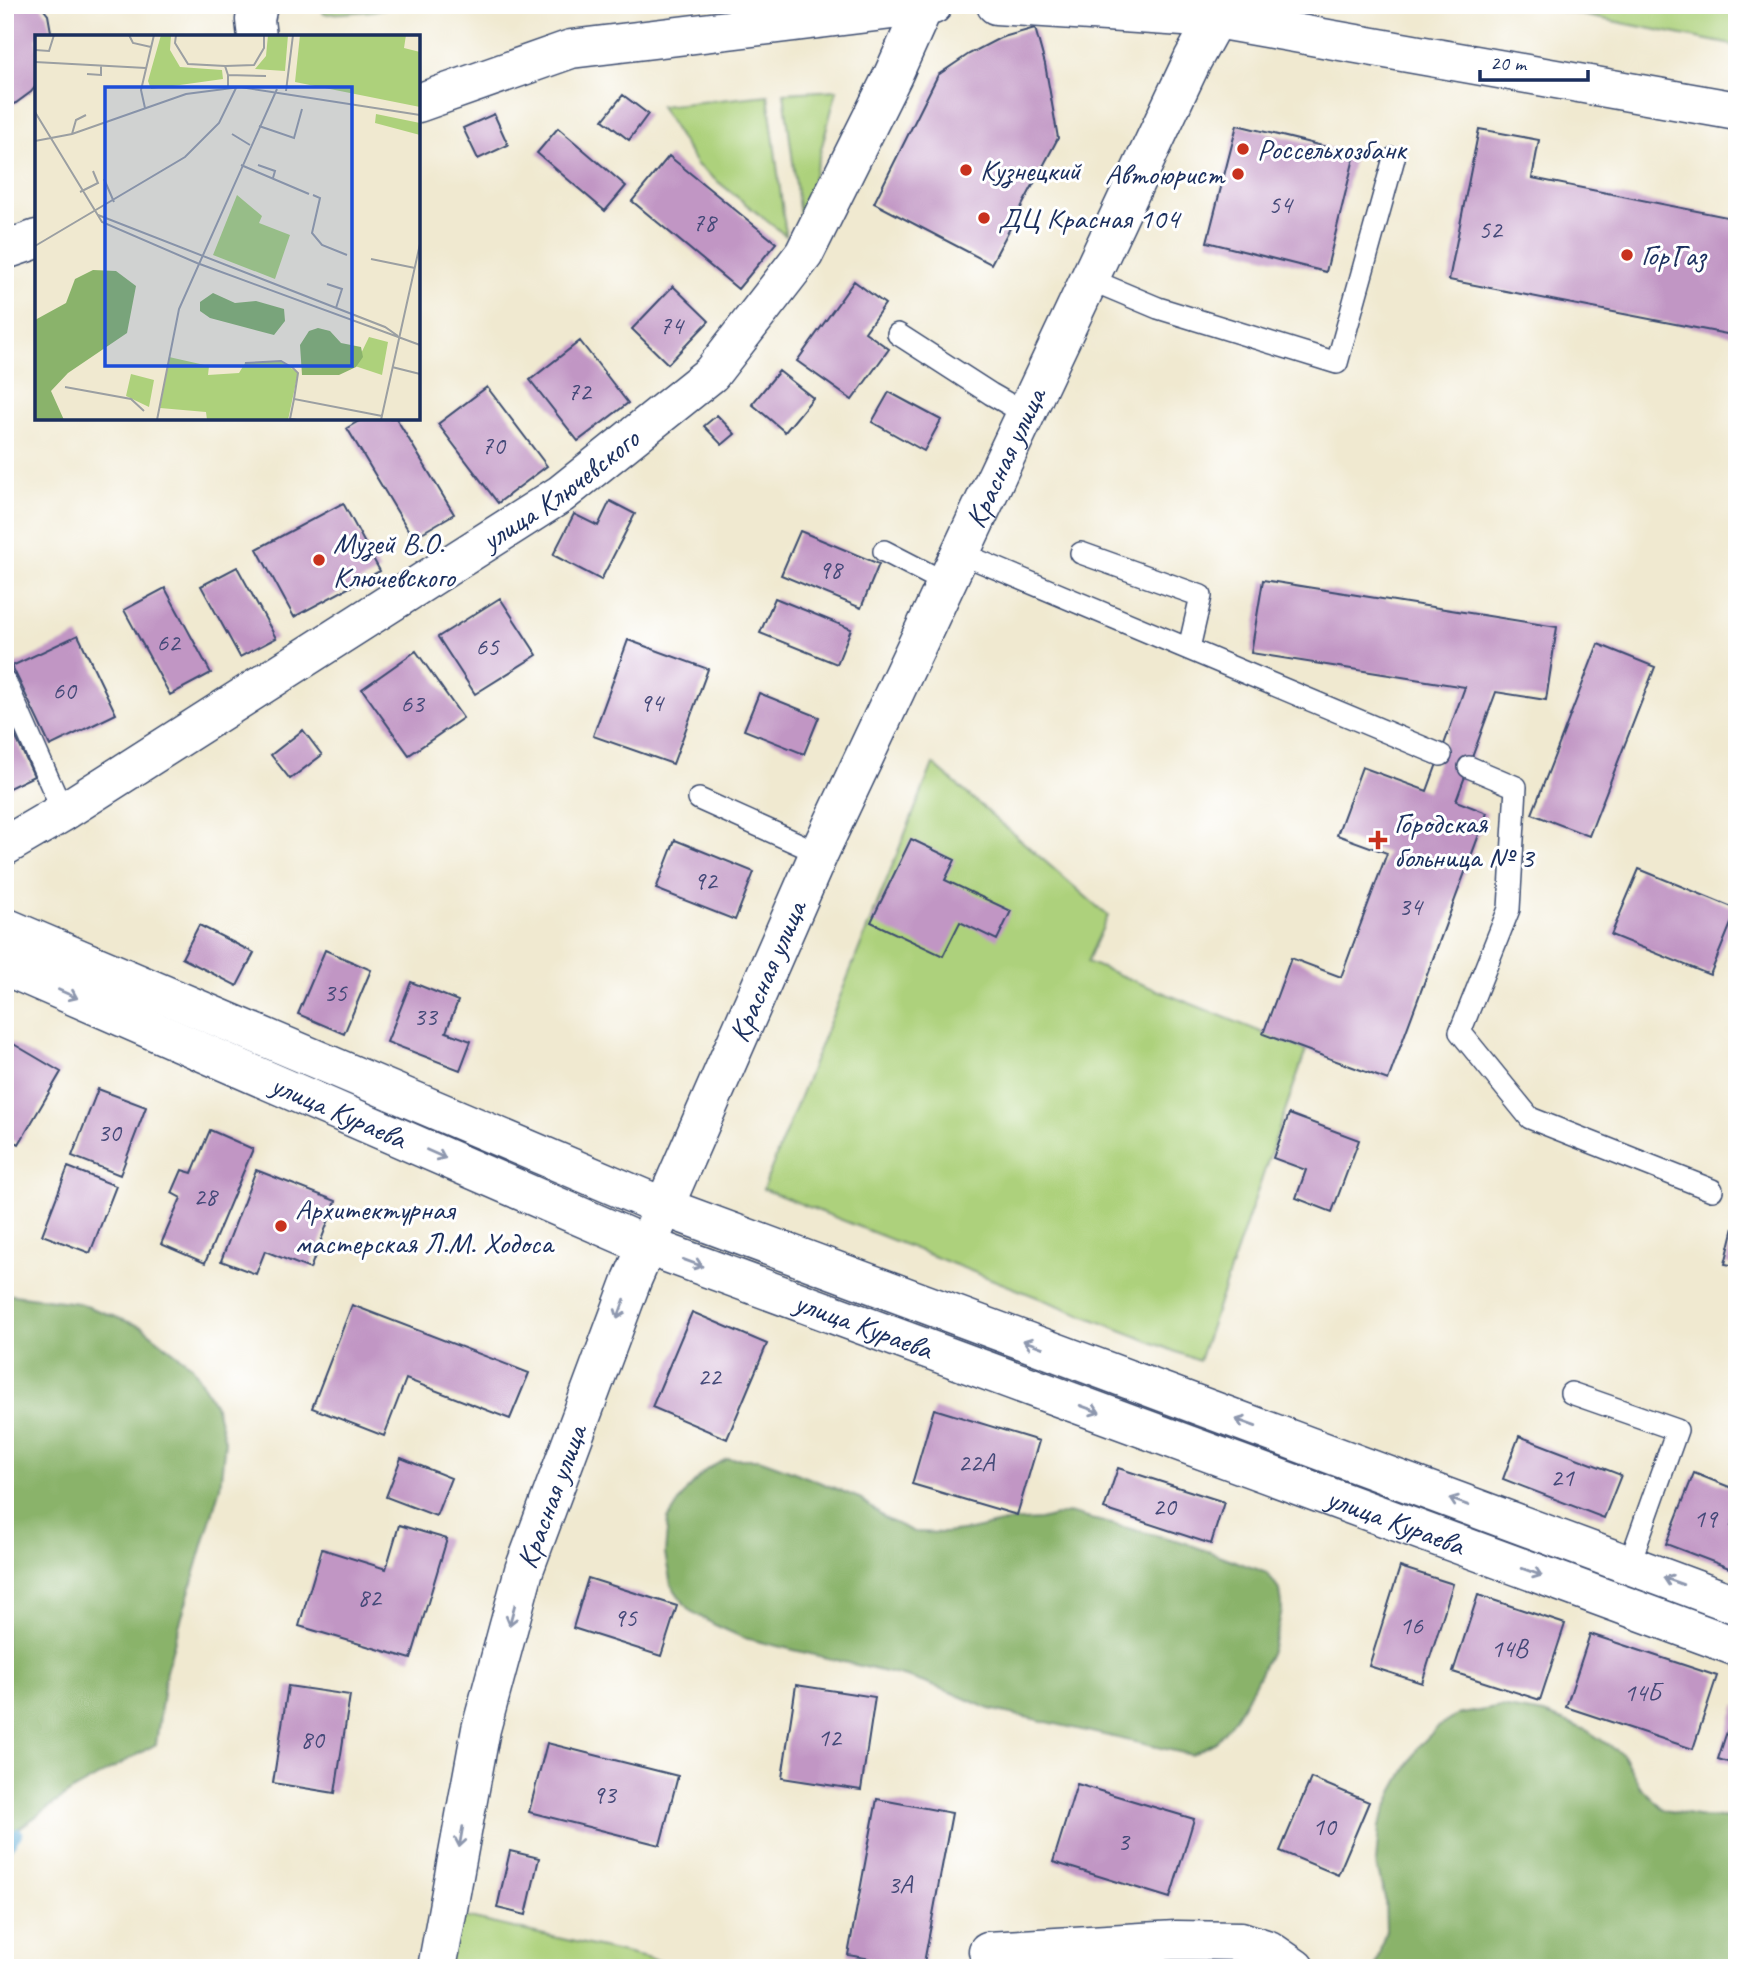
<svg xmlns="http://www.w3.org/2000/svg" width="1742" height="1973" font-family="Caveat,sans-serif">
<rect width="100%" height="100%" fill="#fff"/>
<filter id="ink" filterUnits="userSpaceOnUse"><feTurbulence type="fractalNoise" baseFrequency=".0143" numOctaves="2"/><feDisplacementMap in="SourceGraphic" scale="14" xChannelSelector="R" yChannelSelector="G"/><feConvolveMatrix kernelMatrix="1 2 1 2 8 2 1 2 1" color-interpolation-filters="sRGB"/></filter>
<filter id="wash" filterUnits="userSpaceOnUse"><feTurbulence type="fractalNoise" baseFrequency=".00686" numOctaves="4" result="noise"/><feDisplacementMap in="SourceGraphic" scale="28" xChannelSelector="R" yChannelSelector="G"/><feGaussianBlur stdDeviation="1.57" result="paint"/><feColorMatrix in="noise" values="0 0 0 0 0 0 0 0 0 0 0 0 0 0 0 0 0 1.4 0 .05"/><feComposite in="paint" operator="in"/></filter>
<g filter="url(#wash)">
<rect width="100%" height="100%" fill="#f0e9d0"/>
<path fill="#add17b" stroke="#64806c" stroke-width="2" d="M320,5H400L372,11L324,14Z
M1532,5H1737V46Z
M837,90L801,224L784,93Z
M768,95L786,236L697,165L660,106Z
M933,764L1108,916L1087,962L1306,1050L1199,1361L763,1189Z
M447,1913L691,1968H437Z
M1176,1940L1295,1968H979Z"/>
<path fill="#8ab36b" stroke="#527164" stroke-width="2" d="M5,1294L78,1303L142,1327L192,1366L216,1407L225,1441L220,1487L166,1671L156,1744L74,1790L5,1838Z
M727,1459H759L789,1470L859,1498L886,1519L914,1532L944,1533L970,1530L1006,1522L1040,1520L1068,1513L1183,1542L1267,1573L1279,1590L1282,1610L1277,1633L1270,1653L1253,1687L1235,1718L1216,1742L1192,1755L989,1709L950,1692L910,1678L744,1638L715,1625L689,1610L671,1585L665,1554L668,1519L687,1490L707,1469Z
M1501,1707L1544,1714L1586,1730L1622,1754L1640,1786L1664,1810L1703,1817L1737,1819V1968H1375L1386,1930L1385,1898L1376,1863L1379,1826L1393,1792L1418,1747L1437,1728L1457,1715Z"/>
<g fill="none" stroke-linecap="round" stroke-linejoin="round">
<path stroke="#57a8d1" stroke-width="10" d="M5,1850L18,1833"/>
</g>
<g id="blocks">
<path fill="#c196c4" d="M5,5H40L48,15L52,37H37V85L31,92L16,103L5,107Z
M1035,28L1045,64L1058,138L991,264L874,203L938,75L969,54L1000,38Z
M623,95L648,114L629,140L603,120Z
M494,114L508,145L478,159L463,128Z
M1237,125L1355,154L1326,272L1207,242Z
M558,128L626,186L605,211L537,153Z
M1479,129L1539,140L1532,178L1737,219V336L1449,280Z
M669,156L776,243L738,289L632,201Z
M854,281L885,304L865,332L889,349L852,400L797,361Z
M673,286L709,321L668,364L632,329Z
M580,341L628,403L578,441L530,380Z
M779,371L813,398L785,432L752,404Z
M487,387L547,466L498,503L438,424Z
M889,392L941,420L924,451L872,422Z
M717,415L735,434L722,445L704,426Z
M364,418H396L454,514L413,538L347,428Z
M610,501L635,514L601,580L553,555L574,514L598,526Z
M343,503L380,571L294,617L257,549Z
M800,531L879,564L861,608L781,575Z
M237,567L276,638L240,657L201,586Z
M1263,580L1557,627L1546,700L1496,692L1456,801L1487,813L1388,1080L1263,1034L1291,958L1341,977L1387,853L1337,835L1362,767L1427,791L1465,687L1251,653Z
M165,588L211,673L170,695L124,610Z
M500,598L537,655L475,694L438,637Z
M775,598L851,629L837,664L760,633Z
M78,635L116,714L50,746L12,666Z
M628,640L708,669L673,764L593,736Z
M1598,644L1655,667L1589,836L1532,814Z
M416,651L463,718L409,755L362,689Z
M759,693L819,717L804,754L744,730Z
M9,723L34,776L5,790V724Z
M303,730L322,755L290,779L271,755Z
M911,839L955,860L945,880L1011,911L997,940L960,922L943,956L871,922Z
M675,840L754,872L735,920L656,889Z
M1639,869L1737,909L1710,975L1611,935Z
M199,925L254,953L237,986L182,958Z
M325,950L371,970L344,1034L298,1014Z
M411,982L458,1001L446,1032L471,1041L460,1070L387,1042Z
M5,1039L61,1072L19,1144L5,1137Z
M98,1089L146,1107L120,1175L72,1156Z
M1289,1114L1359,1140L1332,1212L1296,1198L1306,1170L1273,1158Z
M210,1130L253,1149L205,1263L161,1244L181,1198L172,1193L182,1170L192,1173Z
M68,1167L116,1186L90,1253L42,1235Z
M256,1170L336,1201L310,1269L265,1251L256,1274L221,1261Z
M1736,1219L1737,1220V1266L1725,1264Z
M352,1305L529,1373L510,1419L406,1379L384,1436L312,1408Z
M692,1312L767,1344L727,1439L652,1407Z
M934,1409L1039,1441L1017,1515L912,1484Z
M1519,1436L1621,1475L1604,1518L1503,1479Z
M401,1458L451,1478L436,1516L386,1497Z
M1118,1468L1224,1502L1211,1544L1104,1509Z
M1694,1473L1737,1490V1510L1731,1526L1737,1528V1571L1666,1544Z
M399,1525L447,1539L411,1659L299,1626L322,1549L386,1569Z
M1400,1567L1453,1584L1422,1683L1369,1666Z
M588,1578L677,1606L661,1656L573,1628Z
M1478,1595L1565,1624L1540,1700L1453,1672Z
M1590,1634L1717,1676L1693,1749L1566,1707Z
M796,1685L875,1697L861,1790L782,1778Z
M288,1686L350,1695L335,1793L273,1783Z
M1736,1704H1737V1765L1718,1759Z
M547,1743L678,1776L660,1845L529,1812Z
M1311,1778L1369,1802L1338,1875L1280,1851Z
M1077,1784L1194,1819L1170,1898L1053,1862Z
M877,1799L952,1813L923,1968L848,1955Z
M510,1851L539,1858L526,1915L497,1908Z"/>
</g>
</g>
<g filter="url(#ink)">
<use href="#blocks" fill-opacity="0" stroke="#3b4b6f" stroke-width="2"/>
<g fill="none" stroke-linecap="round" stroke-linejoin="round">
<g stroke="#3b4b6f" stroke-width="24">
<path id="service" d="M1089,279L1158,308L1337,363L1394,158
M898,334L991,394L1026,414
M884,551L946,583
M960,553L1441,755
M1081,553L1201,596L1189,648
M5,681L63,812
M1469,767L1516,787L1509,909L1460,1032L1530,1118L1712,1190
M699,799L819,853
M1571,1393L1677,1430L1629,1565"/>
</g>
<g stroke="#3b4b6f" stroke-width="41">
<g id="minor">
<path d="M996,5L1215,19L1737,111"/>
<path d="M257,37L255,20L258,5"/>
<path d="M418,103L571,49L933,5"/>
<path d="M5,250L37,239"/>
<path id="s1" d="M5,846L63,812L561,494L711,374L804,254L893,75L924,6"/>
<path d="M5,927L664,1207L1737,1605"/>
<path id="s2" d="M5,966L648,1246L1737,1647"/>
<path d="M988,1951L1176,1940L1241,1941L1269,1950L1295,1968"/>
<path id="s3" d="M437,1968L481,1729L524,1570L632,1280L819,853L1193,59L1215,19"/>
</g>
</g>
<use href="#service" stroke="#fff" stroke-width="21"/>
<use href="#minor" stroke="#fff" stroke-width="38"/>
</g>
<defs><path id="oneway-shaft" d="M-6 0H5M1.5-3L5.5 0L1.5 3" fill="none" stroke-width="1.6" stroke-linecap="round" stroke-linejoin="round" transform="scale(1.75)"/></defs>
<g stroke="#8d97ae">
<use href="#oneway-shaft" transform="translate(68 994) rotate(24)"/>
<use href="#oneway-shaft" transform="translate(436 1154) rotate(24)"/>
<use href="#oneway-shaft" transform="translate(693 1263) rotate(20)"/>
<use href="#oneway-shaft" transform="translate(621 1309) rotate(110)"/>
<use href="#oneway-shaft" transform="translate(1033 1344) rotate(-160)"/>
<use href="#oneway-shaft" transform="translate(1090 1409) rotate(20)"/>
<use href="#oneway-shaft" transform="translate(1246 1423) rotate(-160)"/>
<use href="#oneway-shaft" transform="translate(1459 1502) rotate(-160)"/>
<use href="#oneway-shaft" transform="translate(1532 1572) rotate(20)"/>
<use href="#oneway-shaft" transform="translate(1673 1581) rotate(-160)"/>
<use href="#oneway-shaft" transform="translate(512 1615) rotate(105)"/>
<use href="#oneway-shaft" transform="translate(461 1837) rotate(100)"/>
</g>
</g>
<g fill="#c8321e" stroke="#fff" stroke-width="2.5">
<circle cx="1243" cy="149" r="7"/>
<circle cx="966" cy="170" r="7"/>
<circle cx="1238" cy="174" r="7"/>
<circle cx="984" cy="218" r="7"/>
<circle cx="1627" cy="255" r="7"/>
<circle cx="319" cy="560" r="7"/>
<path d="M1374.5 829.5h7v7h7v7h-7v7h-7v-7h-7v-7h7z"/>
<circle cx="281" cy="1226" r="7"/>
</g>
<g text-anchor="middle" stroke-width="6" stroke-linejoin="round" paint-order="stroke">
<g font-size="26" fill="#444978">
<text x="1280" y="213">54</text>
<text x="704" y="231">78</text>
<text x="1490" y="238">52</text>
<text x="671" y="334">74</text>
<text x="579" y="400">72</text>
<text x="493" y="454">70</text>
<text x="830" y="578">98</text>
<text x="168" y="651">62</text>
<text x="487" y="655">65</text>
<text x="64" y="699">60</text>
<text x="651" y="711">94</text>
<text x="412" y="712">63</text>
<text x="705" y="889">92</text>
<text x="1410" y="915">34</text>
<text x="335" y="1001">35</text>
<text x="425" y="1025">33</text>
<text x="109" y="1141">30</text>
<text x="205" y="1205">28</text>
<text x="709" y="1385">22</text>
<text x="976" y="1471">22А</text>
<text x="1562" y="1486">21</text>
<text x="1164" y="1515">20</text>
<text x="1705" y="1527">19</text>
<text x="369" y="1606">82</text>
<text x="625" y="1626">95</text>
<text x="1411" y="1634">16</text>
<text x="1509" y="1657">14В</text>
<text x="1642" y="1701">14Б</text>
<text x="829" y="1746">12</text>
<text x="312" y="1748">80</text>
<text x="604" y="1803">93</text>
<text x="1324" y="1835">10</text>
<text x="1123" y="1850">3</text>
<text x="900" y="1893">3А</text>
</g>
<g font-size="30" fill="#1b2f5e" stroke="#fff" text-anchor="start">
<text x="1257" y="159">Россельхозбанк</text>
<text x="980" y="180">Кузнецкий</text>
<text x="1224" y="184" text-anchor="end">Автоюрист</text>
<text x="998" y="228">ДЦ Красная 104</text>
<text x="1641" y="265">ГорГаз</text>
<text x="333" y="553">Музей В.О.<tspan x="333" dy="34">Ключевского</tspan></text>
<text x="1394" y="833">Городская<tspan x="1394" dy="34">больница № 3</tspan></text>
<text x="295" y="1219">Архитектурная<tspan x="295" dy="34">мастерская Л.М. Ходоса</tspan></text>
</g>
<g font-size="30" fill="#1b2f5e" stroke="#fff">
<text dy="10" stroke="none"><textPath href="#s3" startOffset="1620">Красная улица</textPath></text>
<text dy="10" stroke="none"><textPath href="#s1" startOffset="660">улица Ключевского</textPath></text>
<text dy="10" stroke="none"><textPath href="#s3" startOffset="1054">Красная улица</textPath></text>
<text dy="10" stroke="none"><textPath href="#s2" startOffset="364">улица Кураева</textPath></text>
<text dy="10" stroke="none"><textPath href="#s2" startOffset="931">улица Кураева</textPath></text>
<text dy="10" stroke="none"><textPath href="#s3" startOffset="486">Красная улица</textPath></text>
<text dy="10" stroke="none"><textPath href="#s2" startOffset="1498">улица Кураева</textPath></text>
</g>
</g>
<g transform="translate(35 35)">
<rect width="385" height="385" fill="#f0e9d0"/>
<path d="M126,0H136L135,15L145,32L187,35L188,44L116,54L113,46ZM233,0H253L250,36L220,34L231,21ZM265,0H371L369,13L385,17V72L260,47ZM341,79L385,88V100L340,88ZM202,160L227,181L224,188L255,200L240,244L178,220ZM334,302L353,307L347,340L320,331ZM134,322L174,331L173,340L204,338L210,328L246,326L263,338L253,385H172L171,377L125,373ZM96,339L119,345L114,372L91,361Z" fill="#add17b"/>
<path d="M58,235L81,236L101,251L92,298L33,338L16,356L29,385H0V285L31,268L40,244ZM178,258L200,268L221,266L249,274L250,286L239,300L175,283L165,276V267ZM283,293L295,296L306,308L326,312L328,322L321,332L304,340H267L265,310L274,296Z" fill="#8ab36b"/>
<path fill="none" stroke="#9b9fa2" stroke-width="2" d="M94,0L98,8L116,12M141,0L140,8L153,29L190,31L193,40M0,15L14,16L19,0M0,27L111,33M190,31L219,30L229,13V0M52,39L66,40V30M193,54V40L231,41M251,56L258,0M110,73L106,55L119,0M0,77L67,187L162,228L385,310M224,91L259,103L267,74M37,99L41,85L51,80M197,99L215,110M0,106L37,99L151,59L205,52L385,80M206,130L274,159M223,130L240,136L238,143M69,144L79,167M45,157L63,148L58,136M278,160L285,163L277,198L287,210L312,220M63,180L350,292L363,301M0,211L150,122L184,88L201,53M336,224L380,233M292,249L307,254L301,273M210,328L246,326L258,333L263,338L259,364L347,381M357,332L385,339M30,352L96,364L109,376M259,364L255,384L262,385M122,385L144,274L242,54M346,385L385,209"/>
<path fill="#1d4ed8" fill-opacity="0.15" stroke="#1d4ed8" stroke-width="3.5" d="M70,52H317V331H70Z"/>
<rect width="385" height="385" fill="none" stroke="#1b2f5e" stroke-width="3.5"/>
</g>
<rect width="1742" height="1973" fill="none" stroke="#fff" stroke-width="28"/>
<path d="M1480 70v10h108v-10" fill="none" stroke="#1b2f5e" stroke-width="3.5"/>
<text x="1490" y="70" font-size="21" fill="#1b2f5e" stroke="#ffffff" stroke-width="5" paint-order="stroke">20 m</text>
</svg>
